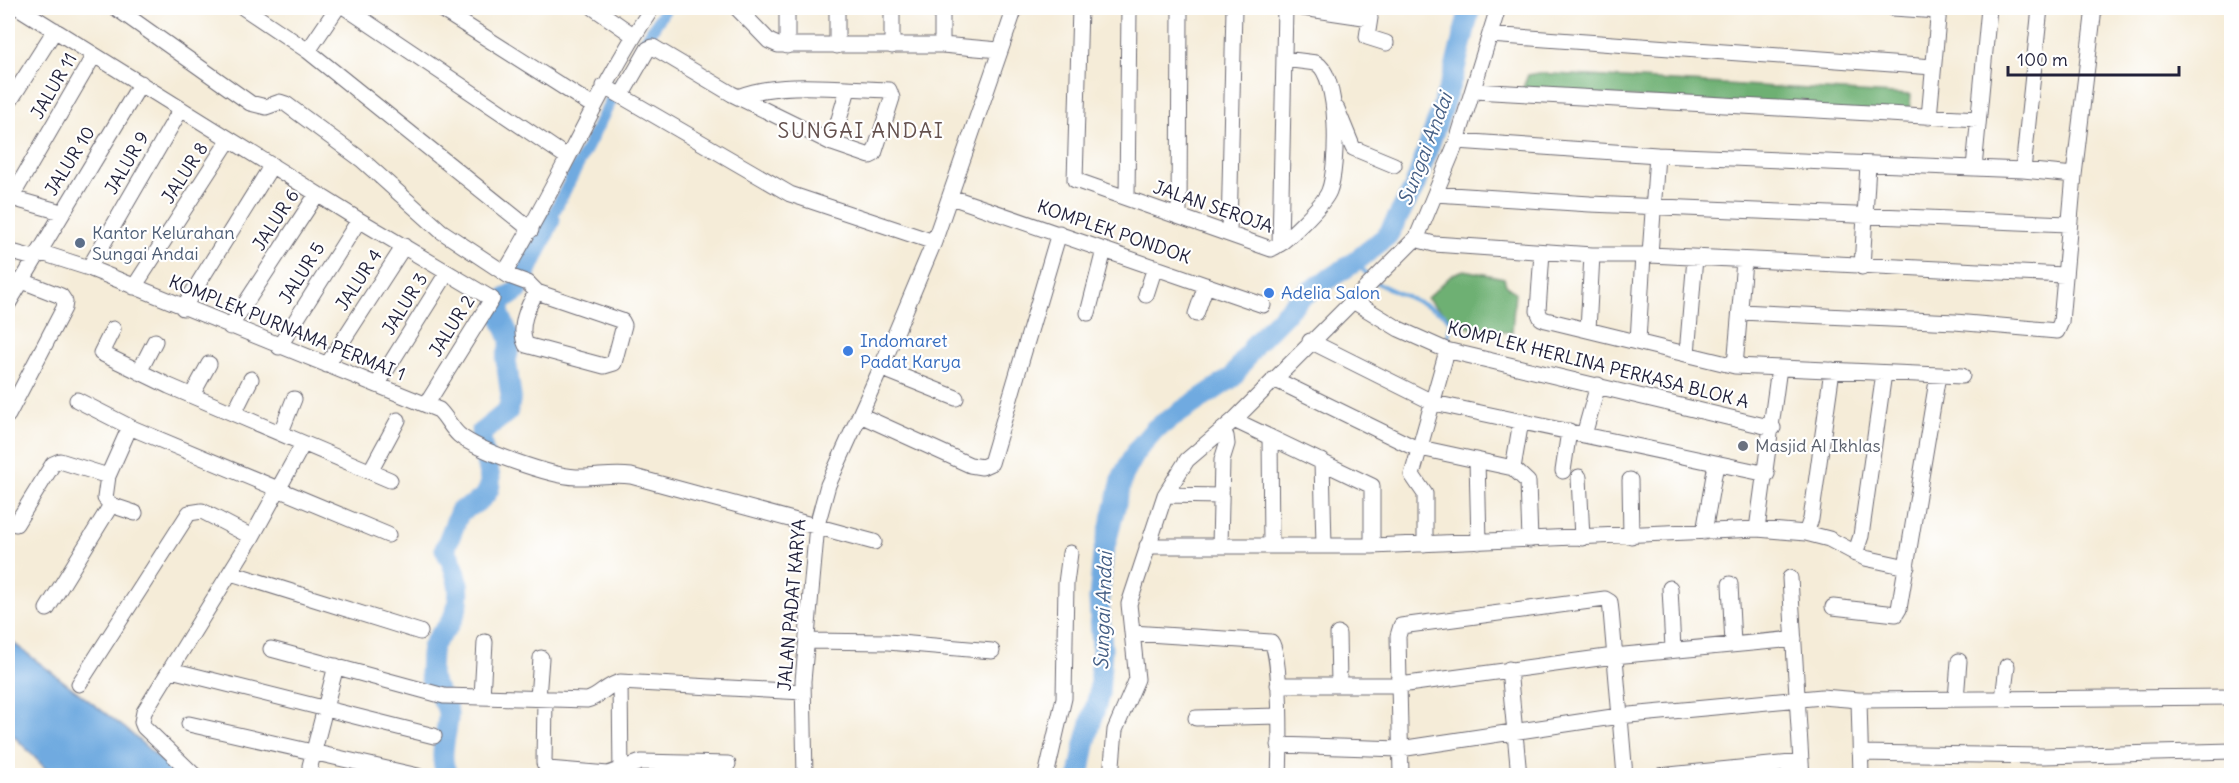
<svg xmlns="http://www.w3.org/2000/svg" width="2239" height="783" font-family="Delius,sans-serif">
<rect width="100%" height="100%" fill="#fff"/>
<filter id="ink" filterUnits="userSpaceOnUse"><feTurbulence type="fractalNoise" baseFrequency=".0167" numOctaves="2"/><feDisplacementMap in="SourceGraphic" scale="12" xChannelSelector="R" yChannelSelector="G"/><feConvolveMatrix kernelMatrix="1 2 1 2 8 2 1 2 1" color-interpolation-filters="sRGB"/></filter>
<filter id="wash" filterUnits="userSpaceOnUse"><feTurbulence type="fractalNoise" baseFrequency=".008" numOctaves="4" result="noise"/><feDisplacementMap in="SourceGraphic" scale="24" xChannelSelector="R" yChannelSelector="G"/><feGaussianBlur stdDeviation="1.35" result="paint"/><feColorMatrix in="noise" values="0 0 0 0 0 0 0 0 0 0 0 0 0 0 0 0 0 1.4 0 .05"/><feComposite in="paint" operator="in"/></filter>
<g filter="url(#wash)">
<rect width="100%" height="100%" fill="#f5ecd8"/>
<path fill="#6eb073" stroke="#486957" stroke-width="1.5" d="M1538,73L1911,95L1909,115L1522,90L1528,75Z
M1464,270L1504,278L1506,285L1515,292L1512,332H1485L1454,323C1447,312 1435,309 1427,298L1453,274Z"/>
<path fill="#70aae0" stroke="#49668e" stroke-width="1.5" d="M8,639L126,729L178,775H52L8,730Z"/>
<g fill="none" stroke-linecap="round" stroke-linejoin="round">
<path stroke="#70aae0" stroke-width="4" d="M1355,262L1371,278
M1377,283L1444,314L1451,323L1446,346"/>
<path stroke="#70aae0" stroke-width="12" d="M635,57L666,8
M550,220L619,85"/>
<path stroke="#70aae0" stroke-width="21" d="M448,776C437,757 447,736 448,717C450,700 429,688 430,671C431,664 430,655 432,648C435,638 442,635 448,626C466,601 459,574 445,549L460,511C512,489 481,472 481,433L508,411L511,396L506,360L511,341L499,313L500,302L518,290L550,220
M1079,776L1085,744L1099,694L1102,649L1099,599L1103,554L1123,476L1137,450L1155,429L1233,377L1255,344L1301,297L1355,262L1388,235L1414,188L1454,73L1470,8"/>
</g>
</g>
<g filter="url(#ink)">
<g fill="none" stroke-linecap="round" stroke-linejoin="round">
<g stroke="#6c6972" stroke-width="17">
<path id="minor" d="M19,8L359,220L492,299L426,405
M116,8L250,103L266,107L280,102L286,104L362,160L441,231L509,276L528,283L537,292L622,321L624,325L614,363L604,366L526,345C518,328 527,306 537,292
M244,8L308,51L531,230
M346,8L567,157
M439,8L593,106
M594,8L633,35
M737,8L769,41L778,45H942L999,50
M787,8V46
M942,8V45
M1080,8L1075,180L1271,249C1284,244 1324,204 1329,191C1338,168 1340,76 1316,63L1284,59
M1303,8L1370,18L1367,37L1386,43
M1893,8L1939,11
M1490,35L1933,67
M837,46V8
M892,46V8
M308,51L337,8
M604,86L790,194L934,242
M1474,91L1978,119
M621,96L648,49L653,47L732,94L832,143L870,156L874,154L892,98L889,90C843,89 780,80 738,97
M8,104L55,30
M1337,109L1353,148L1394,165
M1929,117L1939,8
M1457,141L1657,155L2023,170L2074,175
M832,143L848,89
M1974,168L1989,8
M2023,170L2040,8
M1435,194L1590,204L2068,224
M8,197L61,212
M951,197L1263,305
M11,198L94,55
M1127,198L1129,8
M1179,215L1180,8
M1229,233L1234,8
M1415,239L1434,244L1592,255H1650L2064,275
M1280,244L1285,8
M8,251L34,258
M39,252L89,268L439,410C447,418 451,428 459,435C478,451 551,476 576,477C595,478 612,473 631,476L874,542
M1542,252L1538,311L1541,318L1546,320L1735,366L1962,376
M1650,255L1657,155
M1862,267L1868,165
M89,268L181,109
M505,272C558,186 596,92 652,8
M134,287L229,140
M1146,295L1155,267
M1353,301L1399,329L1446,350L1773,428
M8,304L141,83
M183,308L272,165
M1741,312L1955,322L2057,331L2061,322L2074,175L2094,8
M1088,313L1104,250
M1196,314L1206,285
M230,327L317,194
M113,329L101,353L169,386L390,480
M1588,330L1592,255
M1310,341L1434,403L1767,474
M1638,341L1643,255
M279,347L359,220
M1687,354L1695,258
M327,365L404,246
M1735,366L1744,261
M881,368L956,398
M139,372L155,341
M1274,379L1411,446L1513,468L1528,482L1530,540
M377,385L447,273
M192,395L209,364
M77,400L132,428
M234,413L251,379
M8,415L64,308L65,302L61,296L20,280
M860,415L970,465L982,467L991,463L1059,233
M1234,420L1372,486V546
M281,432L294,399
M1584,435L1598,385
M1270,437L1271,546
M1477,460L1479,542
M1322,461L1324,546
M1513,468L1521,421
M371,470L398,420
M1563,471L1569,431
M1579,477L1582,538
M1630,480L1631,536
M1165,495L1221,496
M111,505L135,513
M16,524L53,464L60,461L108,476L128,431L132,428L388,535
M1757,529L1779,368
M1704,532L1716,464
M1806,533L1811,519L1832,370
M1425,544V494L1412,475L1447,351
M1147,546H1372L1757,529L1806,533L1829,539L1865,558L1907,567
M1220,546L1222,460L1227,444L1226,436L1221,432
M1855,554L1861,536L1884,373
M231,573L420,632
M1790,578L1801,762
M1730,584L1733,644
M1670,588L1673,649
M1833,607L1896,614L1899,609L1938,375
M47,609L111,505L105,498L108,476
M1132,633L1271,642C1282,655 1280,754 1279,776
M1338,634L1339,684
M807,641L888,642L992,651
M271,649L444,696L587,700C600,697 606,685 620,682L803,692
M1509,669L1519,776
M171,670L434,736
M620,682L621,776
M79,684L189,513L202,511L252,537L303,444
M1278,685H1400L1614,656L1794,639
M482,697L485,642
M538,698L541,658
M545,699L544,763L548,769L608,774L641,762L728,764
M1956,699L1959,661
M2003,699L2007,666
M1859,700L1861,776
M1196,718L1279,716
M189,724L418,776
M1279,745L1400,749L1619,716L1822,697L1859,700L2232,697
M1860,753L2044,756L2232,751
M195,776L144,727L142,722L144,712L252,537
M312,776L310,766L336,666
M805,776L803,681L817,525L828,485L881,368L934,242L1015,8
M1046,776L1064,698L1066,583L1070,553
M1111,776L1115,730L1137,679L1129,604L1165,495L1187,460L1234,420L1417,237L1457,141L1498,8
M1401,776L1398,636L1401,626L1605,599L1610,602L1611,611L1625,776
M1659,776L1801,762L1802,776"/>
</g>
<use href="#minor" stroke="#fff" stroke-width="15"/>
</g>
</g>
<circle fill="#5c6f8a" stroke="#fff" stroke-width="2" cx="80" cy="243" r="6"/>
<g fill="#3f7fe0" stroke="#fff" stroke-width="2">
<circle cx="1269" cy="293" r="6"/>
<circle cx="848" cy="351" r="6"/>
</g>
<circle fill="#6b7280" stroke="#fff" stroke-width="2" cx="1743" cy="446" r="6"/>
<g text-anchor="middle" stroke-width="4.5" stroke-linejoin="round" paint-order="stroke">
<g font-size="18" fill="#22223b" stroke="#fff">
<text transform="translate(54 86) rotate(-60)" y="6">JALUR 11</text>
<text transform="translate(70 161) rotate(-58)" y="6">JALUR 10</text>
<text transform="translate(127 163) rotate(-60)" y="6">JALUR 9</text>
<text transform="translate(185 173) rotate(-57)" y="6">JALUR 8</text>
<text transform="translate(1213 207) rotate(19)" y="6">JALAN SEROJA</text>
<text transform="translate(276 220) rotate(-57)" y="6">JALUR 6</text>
<text transform="translate(1114 232) rotate(19)" y="6">KOMPLEK PONDOK</text>
<text transform="translate(302 273) rotate(-58)" y="6">JALUR 5</text>
<text transform="translate(359 280) rotate(-57)" y="6">JALUR 4</text>
<text transform="translate(405 304) rotate(-58)" y="6">JALUR 3</text>
<text transform="translate(452 326) rotate(-58)" y="6">JALUR 2</text>
<text transform="translate(287 328) rotate(22)" y="6">KOMPLEK PURNAMA PERMAI 1</text>
<text transform="translate(1598 365) rotate(14)" y="6">KOMPLEK HERLINA PERKASA BLOK A</text>
<text transform="translate(792 605) rotate(-85)" y="6">JALAN PADAT KARYA</text>
</g>
<g font-size="18" fill="#4e5e75" stroke="#fff" text-anchor="start">
<text x="92" y="239">Kantor Kelurahan<tspan x="92" dy="21">Sungai Andai</tspan></text>
</g>
<g font-size="18" fill="#366cbe" stroke="#fff" text-anchor="start">
<text x="1281" y="299">Adelia Salon</text>
<text x="860" y="347">Indomaret<tspan x="860" dy="21">Padat Karya</tspan></text>
</g>
<g font-size="18" fill="#5b616d" stroke="#fff" text-anchor="start">
<text x="1755" y="452">Masjid Al Ikhlas</text>
</g>
<g font-size="20" font-style="italic" fill="#455f85" stroke="#fff">
<text transform="translate(1425 149) rotate(-69)" y="7">Sungai Andai</text>
<text transform="translate(1103 611) rotate(-88)" y="7">Sungai Andai</text>
</g>
<g font-size="21" letter-spacing="1.5" fill="#64514e" stroke="#fff">
<text x="861" y="138">SUNGAI ANDAI</text>
</g>
</g>
<rect width="2239" height="783" fill="none" stroke="#fff" stroke-width="30"/>
<path d="M2008 66v9h171v-9" fill="none" stroke="#22223b" stroke-width="3"/>
<text x="2017" y="66" font-size="18" fill="#22223b" stroke="#ffffff" stroke-width="4.5" paint-order="stroke">100 m</text>
</svg>
